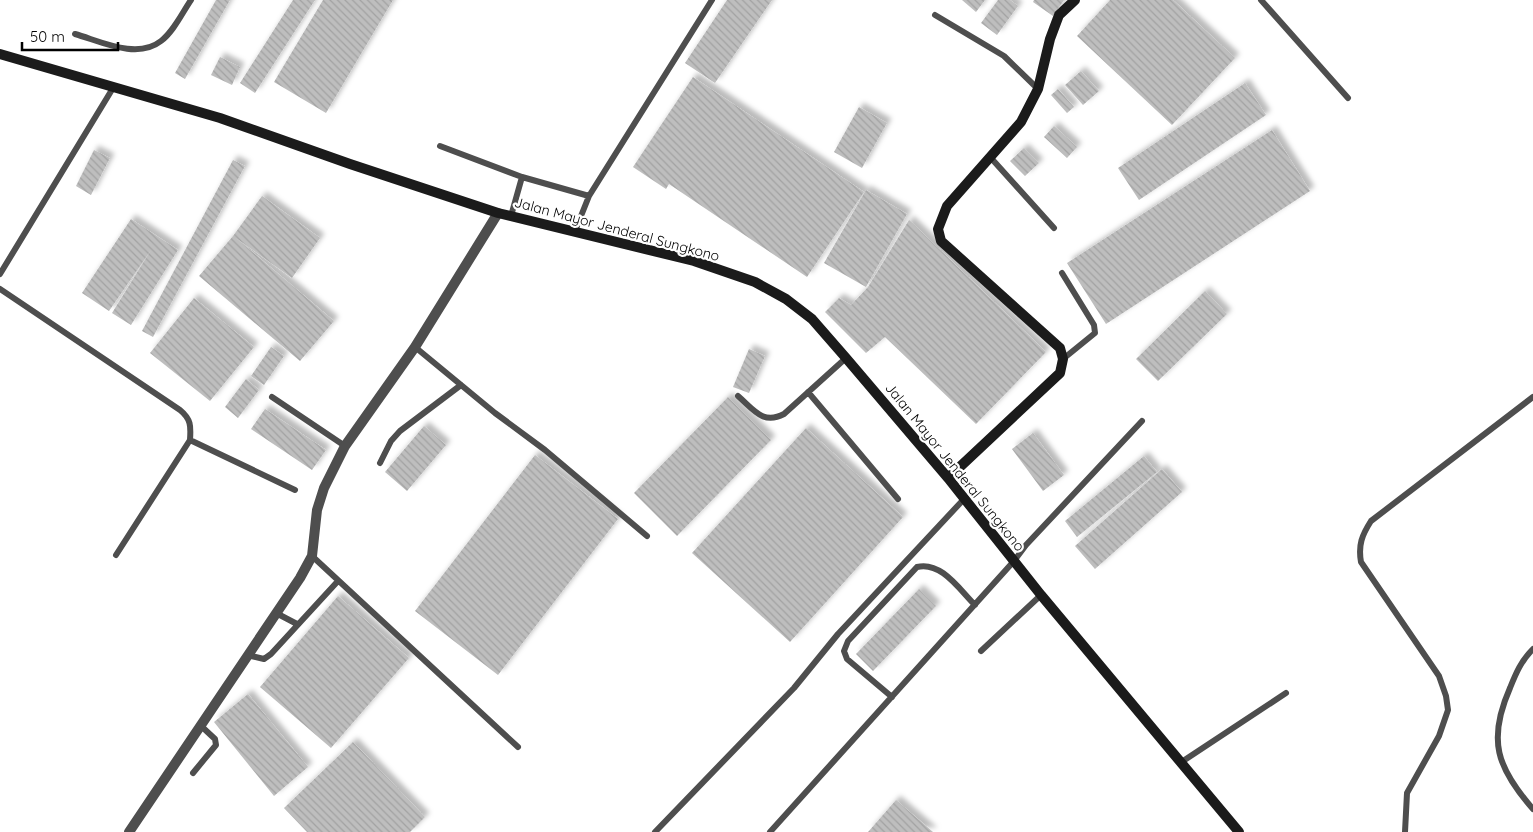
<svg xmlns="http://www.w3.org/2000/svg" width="1533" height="832" font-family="Quicksand,sans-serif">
<defs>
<pattern id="building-back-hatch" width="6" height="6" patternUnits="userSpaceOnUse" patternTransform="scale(1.25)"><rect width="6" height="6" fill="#bebebe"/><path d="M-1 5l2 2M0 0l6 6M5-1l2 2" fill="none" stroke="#a2a2a2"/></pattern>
<filter id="shadow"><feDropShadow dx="4.5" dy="-4.5" stdDeviation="2.5" flood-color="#0004"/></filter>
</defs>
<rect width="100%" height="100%" fill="#fff"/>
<path fill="url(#building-back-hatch)" filter="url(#shadow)" d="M216,0H230L185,79L175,73Z
M293,0H315L255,93L240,83Z
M323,0H393L326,113L274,82Z
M727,0H772L715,83L685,63Z
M962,0H985L976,12Z
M998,0H1010L1018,6L997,35L981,23Z
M1034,0H1064L1053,16L1033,2Z
M1110,0H1173L1235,58L1172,125L1077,36Z
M220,57L240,67L232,85L211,75Z
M1081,71L1099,91L1083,105L1065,85Z
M693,77L864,192L807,277L669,184L666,189L633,167Z
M1245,83L1266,115L1139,200L1118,168Z
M1058,89L1074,107L1067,113L1051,95Z
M859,107L887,123L862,168L834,152Z
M1054,126L1077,147L1067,158L1044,137Z
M1272,130L1310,191L1106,324L1067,263Z
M1024,148L1039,163L1025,176L1010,161Z
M94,150L110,158L91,195L76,186Z
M233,160L245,166L153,337L142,331Z
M866,190L907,214L866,287L824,263Z
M262,196L320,238L292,278L236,238L334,321L300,361L199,276L233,236Z
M131,219L178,250L131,325L112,313L151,250L109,311L82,293Z
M909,220L1046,352L976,424L885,337L866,353L825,312L839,298L851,305L868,287Z
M1205,291L1227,314L1158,381L1136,359Z
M194,298L254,347L210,401L150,353Z
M271,347L284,356L264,385L251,376Z
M749,349L765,356L749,393L733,387Z
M246,379L259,390L238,418L225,407Z
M728,397L771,440L677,536L634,493Z
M265,409L326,450L312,470L251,429Z
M424,426L446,445L407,491L385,472Z
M806,428L903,517L790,642L692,553Z
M1033,433L1064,475L1043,491L1012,449Z
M535,455L618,519L498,675L415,611Z
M1144,456L1157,472L1077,537L1065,521Z
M1162,469L1182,492L1095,569L1075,546Z
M919,589L936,606L873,671L856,654Z
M338,596L409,658L331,748L260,687Z
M248,694L308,767L274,796L214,722Z
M353,742L425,817L410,832H307L284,808Z
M896,800L933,832H868Z"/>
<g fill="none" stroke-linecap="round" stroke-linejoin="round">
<path stroke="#4e4e4e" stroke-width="6" d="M1261,0L1348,98
M935,15L1004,56L1038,89
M75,34C100,41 137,60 161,41C174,31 182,13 191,0
M440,146L522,177L589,196L712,0
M991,158L1054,228
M511,216L522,177
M575,231L589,196
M1062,273L1094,325L1095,333L1063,359
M0,274L113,88
M0,289L180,410C191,419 191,426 190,440L295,490
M415,347L495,413L545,450L647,536
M808,392L898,499
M738,396C754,410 763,425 784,414L846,358
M272,397L345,446
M380,463L391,441L400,431L461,385
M116,555L190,440
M312,556L518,747
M276,613L297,624
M1533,649C1521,661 1516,673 1510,688C1487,740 1497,768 1533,809
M981,651L1041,595
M247,655L264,659L271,654L338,581
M892,697L847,659L844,651L848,641L917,567C941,561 959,589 975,605
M1180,763L1286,693
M193,773L216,745L215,739L200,725
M655,832L794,688L838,634L964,499
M770,832L1014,561L1026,545L1142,421
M1405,832L1407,793L1439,736L1448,710L1446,696L1439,676L1361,562C1358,545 1362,535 1371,521L1533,397"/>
<path stroke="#4e4e4e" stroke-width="10" d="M129,832L300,578L312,556L317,510L324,488L345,446L415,347L498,213"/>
<path stroke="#1b1b1b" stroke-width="10" d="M0,54L220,118L350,164L498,213L694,261L755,282L786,299L812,319L846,358L948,478L1041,595L1239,832
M948,478L1060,373L1063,359L1060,348L941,241L938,229L947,206L1021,122L1038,89L1050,39L1059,15L1075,0"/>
</g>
<g text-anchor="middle" stroke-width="4.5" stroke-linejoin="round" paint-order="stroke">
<g font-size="14" fill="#000" stroke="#fff">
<text transform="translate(617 229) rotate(15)" y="5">Jalan Mayor Jenderal Sungkono</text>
<text transform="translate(955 467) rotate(51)" y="5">Jalan Mayor Jenderal Sungkono</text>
</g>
</g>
<path d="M22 42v8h96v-8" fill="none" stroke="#000000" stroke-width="2.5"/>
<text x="30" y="42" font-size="15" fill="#000000" stroke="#ffffff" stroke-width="4" paint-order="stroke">50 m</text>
</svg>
